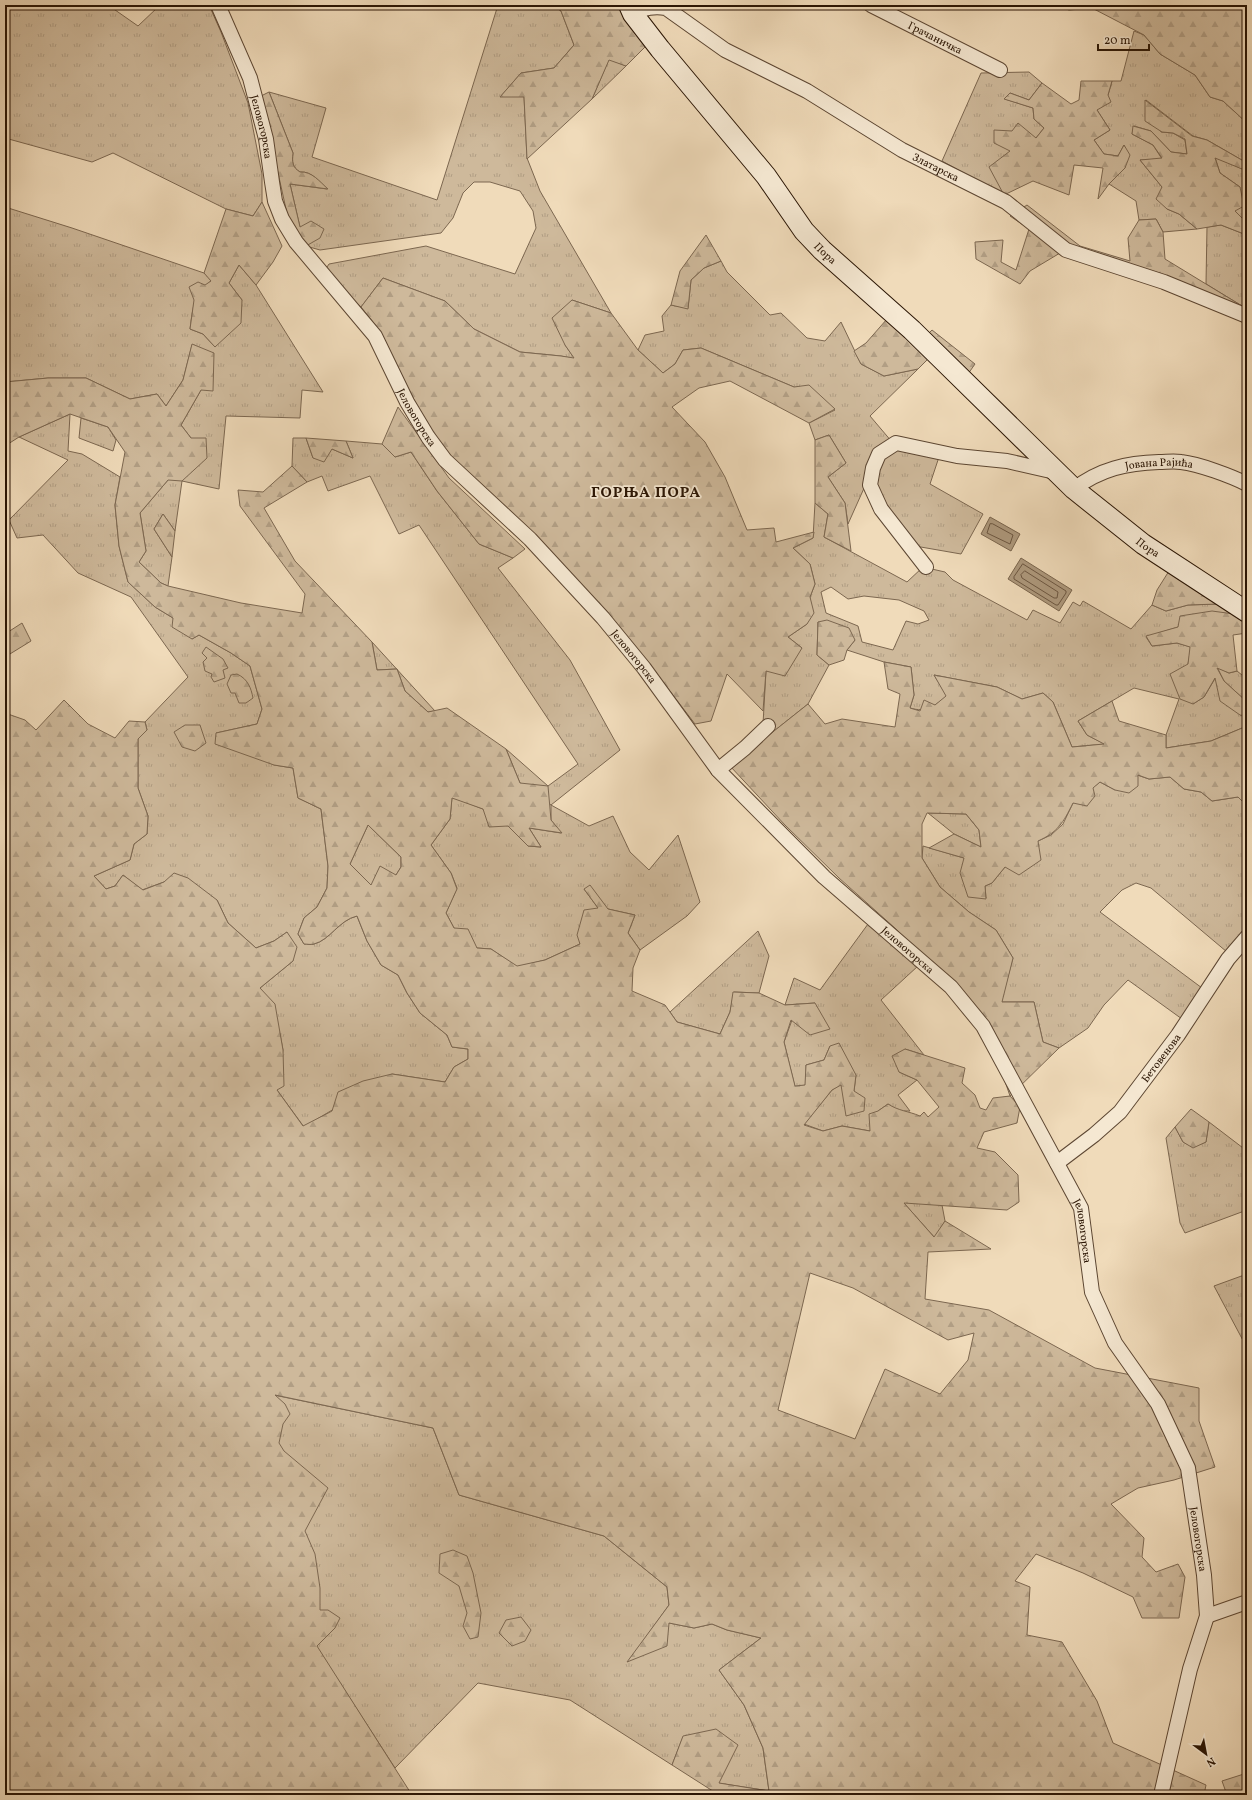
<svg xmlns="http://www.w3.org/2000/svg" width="1252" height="1800" font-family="Vollkorn,serif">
<defs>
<pattern id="grass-tufts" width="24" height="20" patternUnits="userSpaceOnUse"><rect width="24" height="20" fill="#ceb99b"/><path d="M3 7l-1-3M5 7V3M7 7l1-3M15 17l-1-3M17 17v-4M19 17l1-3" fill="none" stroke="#b19e84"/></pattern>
<pattern id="forest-firs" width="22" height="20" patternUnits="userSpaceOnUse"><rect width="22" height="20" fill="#ceb99b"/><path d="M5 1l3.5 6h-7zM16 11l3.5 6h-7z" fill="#b19e84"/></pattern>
</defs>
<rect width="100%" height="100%" fill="#f0dbba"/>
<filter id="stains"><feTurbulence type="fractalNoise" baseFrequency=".005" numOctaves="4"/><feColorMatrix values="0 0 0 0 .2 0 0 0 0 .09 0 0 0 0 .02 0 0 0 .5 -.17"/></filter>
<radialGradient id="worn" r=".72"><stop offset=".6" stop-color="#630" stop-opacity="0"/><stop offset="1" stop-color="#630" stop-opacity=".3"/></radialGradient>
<path fill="url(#grass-tufts)" stroke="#7c6750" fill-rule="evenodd" d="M5,5H108L138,26L158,7L162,5H209L221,32L248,103L262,174V202L253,216L226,209L113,153L92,162L5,138Z
M498,5H553L561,11L574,45L554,68L521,73L501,96H524L527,158L540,191L611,313L572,300L565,345L575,359L561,356L520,352L474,329L445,301L383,278L361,307L323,273L329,264L426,246L515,274L536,228L533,211L520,191L490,182H474L463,193L453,218L441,233L320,250L306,246L300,227L290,184L327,189C319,182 312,171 300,172C292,167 292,162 293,153L269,92L326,108L312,157L437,200Z
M1134,31L1144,35L1160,54L1195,75L1210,97L1223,101L1247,123V163L1207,140L1193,136L1146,100L1161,132L1173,133L1185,140L1187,154L1171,152L1151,131L1134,126L1132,134L1153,145L1162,159L1140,160L1162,187L1167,209L1179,214L1197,229L1163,232L1156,219L1139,220L1136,201L1109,184L1125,168L1124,145L1118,156L1104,154L1094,140L1110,130L1097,110L1108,95L1112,81H1121Z
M609,59L626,66L592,99Z
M1029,72L1042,83L1029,100L1010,93L1005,99L1033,108L1034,119L1044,128L1036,138L1010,151L1004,195L942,161L981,73Z
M1215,157L1247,171V221L1243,219L1235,211L1240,187L1220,173Z
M5,207L72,228L204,273L212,280C193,295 193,307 190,329L203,334L215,347L242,300L229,283L239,265L256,285L323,392L302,390L300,418L226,416L219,489L182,481L175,531L163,514L154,529L172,557L168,586L161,583L139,562L146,551L140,513L168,480L191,438L181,425L201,390L192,345L183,380L166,406L157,394L130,399L86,378H48L5,382Z
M1221,225L1244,234L1247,243V309L1206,284L1207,227Z
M721,261L727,272L770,315L781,313L807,338L825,341L841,322L861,364L884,376L918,369L870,416L898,449L939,457L930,484L983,514L961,554L915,546L865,486L848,524L845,503L828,477L846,463L829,435L815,440L809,423L835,410L794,387L701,348L683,350L675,364L663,373L638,350L645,335L664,331L662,316L671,305L688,308L691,280L704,268Z
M70,414L68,451L82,454L120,477L115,505L119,546L128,582L155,607L173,618L192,639L199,635L231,653L250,666L262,709L257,724L216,733L274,765L293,768L298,798L321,809L328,866L327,888L317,907L304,918L298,934L304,944C307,944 311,945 314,944C330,940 339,920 357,916L367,941L381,965L398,975L407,993L420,1013L447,1035L452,1047L468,1049V1059L454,1067L445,1082L392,1074L304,1127L277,1090L283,1050L280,1034L260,988L293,961L287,932L274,941L256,948L228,923L217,900L164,882L142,890L123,875L115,886L106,889L94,876L130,860L134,844L147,834L148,816L138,788V739L147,730L145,722L188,677L131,597L78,573L43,535L17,538L9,520L68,460L19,437Z
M81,418L108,427L116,440L113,451L79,438Z
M293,438H306L313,458L332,449L353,458L346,441L382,444L395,457L411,452L437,491L479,544L513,558L498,568L570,660L620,750L551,805L589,826L613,816L630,852L649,870L678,835L700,902L687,916L640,950L628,933L635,915L608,909L584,889L598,908L580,944L545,960L517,967L491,949L477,948L454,928L446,913L457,888L451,873L431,845L450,819L452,797L483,809L508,826L528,846L541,847L529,828L561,833L551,820V805L520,783L506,749L548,786L578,764L419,525L399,534L370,476L328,491L322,476L307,482L292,466Z
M815,503L828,514L824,537L907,582L923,567L945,572L953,580L1027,620L1033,610L1060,623L1073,602L1080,606L1083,601L1131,629L1152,605L1166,611L1188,605L1218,604L1234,614L1178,627L1146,637L1152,646L1177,643L1191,647L1188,664L1193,704L1204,697L1216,677L1240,715L1247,716V726L1211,741L1166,748V735L1179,699L1134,688L1078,721L1087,735L1105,744L1072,747L1053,702L1043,693L1022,699L997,687L934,675L947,696C934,706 927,713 910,708L914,695L911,667L884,662L847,650L855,640L818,622L817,655L829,665L808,704L730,766L763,724L766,671L802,648L788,637L807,624L810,597L815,584L810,564L793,548L813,538ZM831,587L848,599L864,596L899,600L924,611L929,620L918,624L906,621L893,650L862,642L858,626L826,613L821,592Z
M372,642L435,711L428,712L405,691L397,669L377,670Z
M1217,667L1229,673L1237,671L1247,679V702L1224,681Z
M1137,775L1149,779L1170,777L1184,789L1201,792L1212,801L1238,797L1247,806V928L1227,952L1151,888L1136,883L1122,890L1100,912L1202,988L1182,1019L1128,980L1104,1005L1088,1028L1059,1048L1043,1042L1034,1002H1001L1013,958L996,930L969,912L940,887L922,858L923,846L964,858L986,898L985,886L992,883L1005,867L1038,841L1051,835L1063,824L1073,803L1100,782L1115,790Z
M928,813L966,814L979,830L981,847L954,834Z
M368,825L401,857V867L396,875L371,885L350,864Z
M868,924L918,966L881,1000L924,1055L905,1049L899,1072L917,1080L898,1095L910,1111H898L888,1104L878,1111L870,1131L842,1126L823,1131L804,1124L832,1090L841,1084L854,1091L856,1075L830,1046L824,1060L806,1065V1085L795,1087L784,1042L792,1020L815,1003L785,1005L794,978L820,990Z
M758,931L769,956L759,993L734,992L730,1012L720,1034L677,1022L670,1012Z
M1209,1122L1247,1151V1210L1185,1233L1180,1223L1166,1138L1175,1127L1183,1142L1193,1147L1206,1142Z
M903,1202L942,1205L945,1221L935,1238Z
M1247,1274V1348L1214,1286Z
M274,1395L433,1428L459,1495L604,1536L667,1587L669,1605L628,1662L669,1623L694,1628L712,1624L727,1630L761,1638L719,1670L744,1705L763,1748L769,1791L718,1783L683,1737L672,1765L570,1700L478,1683L395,1768L316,1646L253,1551Z"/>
<path fill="url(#forest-firs)" stroke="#7c6750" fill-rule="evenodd" d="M553,5H620L646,46L626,66L609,60L592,99L527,159L524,97H500L521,73L554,68L574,45L561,11Z
M1053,5H1247V123L1223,101L1210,97L1195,75L1160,54L1144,35L1092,8L1069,10Z
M1081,81H1112L1108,95L1111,102L1097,110L1110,130L1094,140L1104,154L1118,156L1124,145L1130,155L1125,168L1109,184L1098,199L1103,168L1074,165L1069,195L1033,181L1004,195L989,167L1010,151L994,143V130L1012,131L1018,123L1036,138L1044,128L1034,119L1033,108L1004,99L1010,93L1029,100L1042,83L1071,104L1079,100Z
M269,92L293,153C292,162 292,167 300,172C312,171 320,182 328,189L290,184L300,227L311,221L324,229L320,238L306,246L288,218L261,96Z
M1145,100L1192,136L1207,140L1247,163V171L1215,158L1220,173L1240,187L1244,206L1235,211L1243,219L1247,221V243L1244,234L1221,225L1197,229L1179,214L1167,209L1156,199L1162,187L1140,160L1162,158L1153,145L1132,134L1133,126L1151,131L1171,152L1187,154L1185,139L1173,133L1162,132L1145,121Z
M262,202L282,246L273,262L256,285L239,265L229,283L242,300L241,323L215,347L203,334L190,329L194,300L189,287L198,282L205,285L211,281L204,273L226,209L253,216Z
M1027,205L1080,246L1130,261L1128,238L1139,220L1156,219L1163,232L1165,259L1247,309L1060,253L1030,271L1020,284L976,259L975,242L1003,240L1001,262L1016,270L1029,229L1010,216Z
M706,235L721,261L704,268L691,280L688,309L671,305L680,271Z
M383,278L445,301L474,329L520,352L561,356L574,358L565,345L552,318L572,300L611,313L638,350L663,373L675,364L683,350L701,348L794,387L809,385L835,409L809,423L730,381L699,388L672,407L705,442L725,477L747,530L774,528L776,542L814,532L813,538L793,548L810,564L815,584L810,597L814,613L807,624L788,637L802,648L785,676L766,671L763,711L727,674L711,721L695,724L647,661L507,510L439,450L380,331L361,307Z
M887,319L928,359L918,369L884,376L861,364L854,351L866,343Z
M932,330L975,364L968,374L928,334Z
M192,344L214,353L213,391L201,390L181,425L191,438H206L207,458L182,481L168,480L140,513L146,551L139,562L161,583L168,586L241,603L302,613L305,594L240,506L238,490L263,492L292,466L307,482L264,508L295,561L372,642L377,670L397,669L405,691L428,712L447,708L506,749L520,783L548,786L551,820L562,833L529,828L541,847L528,846L508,826L489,827L483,809L452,798L450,819L431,845L451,873L457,889L446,913L454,928L468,929L477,948L491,949L517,966L545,960L580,944L577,935L584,910L598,908L584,889L590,885L608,909L635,915L628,933L640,950L633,968L632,991L665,1005L677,1022L720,1034L730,1012L733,992L759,993L785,1005L815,1003L830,1029L810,1035L791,1020L784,1042L795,1086L805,1085L806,1065L824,1060L830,1046L839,1043L856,1075L854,1091L865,1098L864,1111L846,1116L841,1085L832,1090L804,1125L823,1131L842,1126L870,1131L869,1114L878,1111L888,1104C899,1111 908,1111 920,1116L924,1112L928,1117L939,1107L917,1080L899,1072L892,1056L905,1049L965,1068L962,1083L975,1095L980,1108L986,1110L993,1098L1010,1096L982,1014L896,929L839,878L785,825L730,766L808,704L825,724L842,719L895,727L900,694L888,689L884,662L911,667L914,695L910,708L920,711L924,700L935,705L946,696L934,675L997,687L1022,699L1043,693L1053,702L1072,747L1104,744L1087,735L1078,721L1112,701L1119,721L1166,735V748L1211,741L1247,726V806L1238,797L1212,801L1201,792L1184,789L1170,777L1149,779L1138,775V786L1129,793L1115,790L1100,782L1093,788L1095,796L1087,806L1073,803C1063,823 1058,832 1038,841L1041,860L1019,875L1005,867L992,883L985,886L986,899L968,897L960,873L964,858L929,848L954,834L981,847L979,830L966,814L927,813L922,824V858L940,887L969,912L996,930L1013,958L1002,1002H1034L1043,1042L1059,1048L1010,1096L1020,1107L1017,1123L984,1132L977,1148L995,1152L1018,1175L1019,1202L1007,1210L904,1203L934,1237L945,1221L991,1249L928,1252L925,1299L989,1310L1095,1368L1199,1388V1421L1215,1467L1174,1480L1138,1488L1111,1504L1144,1538L1142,1557L1156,1572L1178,1564L1185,1577L1179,1618H1142L1133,1597L1083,1573L1036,1554L1015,1581L1030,1587L1027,1635L1062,1642L1097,1701L1113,1743L1206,1785L1204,1795H719L672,1765L683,1736L716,1729L738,1745L719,1783L769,1791L763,1748L744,1705L719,1670L761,1638L727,1630L712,1624L694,1628L669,1623L667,1646L627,1662L669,1605L667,1587L604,1536L459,1495L433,1428L275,1395L285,1404L290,1414L283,1424L279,1443L284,1451L328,1488L305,1531L315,1554L320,1588V1610H328L340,1618L335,1628L317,1646L412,1795H5V713L25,720L36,730L64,700L88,724L115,738L129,721L145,722L147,730L138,739V788L148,816L147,834L134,844L130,860L94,876L106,889L115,886L123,875L143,890L164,882L174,873L188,878L217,900L228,923L256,948L274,941L287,932L297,947L293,961L260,988L275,1004L283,1050L284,1086L277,1090L303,1126L332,1111L338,1092L363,1081L392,1074L445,1082L454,1067L468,1059V1049L452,1047L447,1035L420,1013L407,993L398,975L381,965L367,941L357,916C339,920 330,940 314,944C311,945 307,944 304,944L298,934L304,918L317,907L327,888L328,866L321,809L298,798L293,768L274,765L215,744L216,733L257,724L262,709L250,666L231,653L199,635L192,639L172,627L173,618L155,607L128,582L119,546L115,505L125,452L108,427L70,414L19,437L5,446V382L48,378H86L130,399L157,394L166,406L183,380ZM368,825L401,857V867L396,875L380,866L371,885L350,864ZM810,1273L853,1288L948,1340L974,1333L968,1360L940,1394L885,1369L855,1439L778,1410Z
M398,407L449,478L525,549L513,558L479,544L437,491L411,452L395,457L382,444Z
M829,435L846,463L828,477L845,503L851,551L824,537L828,514L815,503V440Z
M306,438L346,441L353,458L332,449L324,462L313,458Z
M163,514L175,531L172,557L154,529Z
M1169,571L1218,604L1188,605L1166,611L1152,605L1157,590Z
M1212,611L1234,614L1247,622V633L1233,635L1237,671L1229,673L1217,668L1224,681L1247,702V716L1240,715L1220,701L1215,678L1204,697L1193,704L1180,699L1170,674L1188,664L1190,647L1177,643L1152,646L1146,636L1178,627L1180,616Z
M827,620L849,628L855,640L847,650L844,660L829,665L817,655L818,622Z
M22,623L31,641L5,657V634Z
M206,647L223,659L228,668L223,670L225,678L214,682L211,677L212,674L205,671L203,662L207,658L202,653Z
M237,674C248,679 251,688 253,698L246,703H239L235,693H231L227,684L231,675Z
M185,725H200L206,743L195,751L182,747L174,732Z
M1191,1109L1209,1122L1206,1142L1193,1148L1183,1142L1175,1127Z
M453,1550L467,1556L473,1573L481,1613L478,1637L470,1639L463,1626L467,1613L459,1586L439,1573L440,1554Z
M521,1617L531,1630L525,1641L512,1646L499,1633L506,1620Z
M1247,1773V1795H1227L1222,1781Z"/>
<path fill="#ad987c" stroke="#79644c" d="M990,517L1020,534L1011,551L981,534Z
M1021,558L1072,590L1059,611L1008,579Z"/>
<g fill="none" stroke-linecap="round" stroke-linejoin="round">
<path stroke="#6c5640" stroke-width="1" d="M993,524L1013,535L1010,544L987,533L990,524Z
M1023,564L1066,591V593L1058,605H1056L1014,579V577Z
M1025,571L1058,592L1057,598H1054L1022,578L1021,575Z"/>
<g stroke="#5c4632" stroke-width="16">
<g id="street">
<path id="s1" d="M218,5L250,78L266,139L272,182L275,201L282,219L296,242L375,336L407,402L428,437L445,460L530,539L603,618L644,668L718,770L824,877L951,987L983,1026L1081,1208L1092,1292L1115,1343L1158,1404L1188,1468L1204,1575L1207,1616L1190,1669L1161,1795"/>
<path id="s2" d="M871,5L1000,70"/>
<path id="s3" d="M633,14C645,8 653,6 666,8L725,50L807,91L902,150L1006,202L1066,250L1164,282L1247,316"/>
<path id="s4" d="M1074,489C1100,469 1127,463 1159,462C1166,462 1174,461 1181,462C1199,464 1231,476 1247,484"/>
<path d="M926,567L881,509L870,485L873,468L879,454L896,443L957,456L1007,461L1055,472"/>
<path d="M718,770L745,748L768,726"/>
<path id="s5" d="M1057,1163L1094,1135L1120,1112L1178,1035L1228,959L1247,937"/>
<path d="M1207,1616L1247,1602"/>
</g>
</g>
<g stroke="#2a1504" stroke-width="22">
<g id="secondary">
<path id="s6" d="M629,5L633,14L660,49L766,176L804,231L822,250L912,330L1074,489L1143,544L1247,612"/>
</g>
</g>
<use href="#street" stroke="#f5e8d2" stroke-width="14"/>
<use href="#secondary" stroke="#f5e8d2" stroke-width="20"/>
</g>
<g text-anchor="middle" stroke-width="3.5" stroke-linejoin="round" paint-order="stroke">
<g font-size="11" fill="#2a1504" stroke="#f5e8d2">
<text dy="4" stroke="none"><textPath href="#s2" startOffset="72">Грачаничка</textPath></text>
<text dy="4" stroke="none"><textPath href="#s1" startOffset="130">Јеловогорска</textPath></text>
<text dy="4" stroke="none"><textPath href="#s3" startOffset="348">Златарска</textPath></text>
<text dy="4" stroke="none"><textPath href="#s6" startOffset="317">Пора</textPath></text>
<text dy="4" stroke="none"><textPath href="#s1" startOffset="466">Јеловогорска</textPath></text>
<text dy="4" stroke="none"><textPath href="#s4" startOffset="91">Јована Рајића</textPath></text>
<text dy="4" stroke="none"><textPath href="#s6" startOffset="754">Пора</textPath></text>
<text dy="4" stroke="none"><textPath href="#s1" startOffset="790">Јеловогорска</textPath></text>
<text dy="4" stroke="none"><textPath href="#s1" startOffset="1193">Јеловогорска</textPath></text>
<text dy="4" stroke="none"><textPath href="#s5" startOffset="149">Бетовенова</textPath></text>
<text dy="4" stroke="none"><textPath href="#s1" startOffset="1530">Јеловогорска</textPath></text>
<text dy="4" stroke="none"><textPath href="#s1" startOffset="1865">Јеловогорска</textPath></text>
</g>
<g font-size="15" font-weight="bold" letter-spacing="1" fill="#2a1504" stroke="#f5e8d2">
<text x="646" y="497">ГОРЊА ПОРА</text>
</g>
</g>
<rect width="1252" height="1800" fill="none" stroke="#f0dbba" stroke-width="20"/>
<rect x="6" y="6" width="1240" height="1788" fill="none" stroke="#2a1504" stroke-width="2"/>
<rect x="10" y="10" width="1232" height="1780" fill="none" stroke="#2a1504"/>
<g transform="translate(1206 1754) rotate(148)" stroke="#f5e8d2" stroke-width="3" paint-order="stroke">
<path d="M0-3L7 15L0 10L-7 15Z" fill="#2a1504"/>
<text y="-6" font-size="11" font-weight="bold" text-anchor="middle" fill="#2a1504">N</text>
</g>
<path d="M1098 44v6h51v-6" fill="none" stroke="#2a1504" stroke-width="2"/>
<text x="1104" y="44" font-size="12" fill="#2a1504" stroke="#f5e8d2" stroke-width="3" paint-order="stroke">20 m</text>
<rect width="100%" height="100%" filter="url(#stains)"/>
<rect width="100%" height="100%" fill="url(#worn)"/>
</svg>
